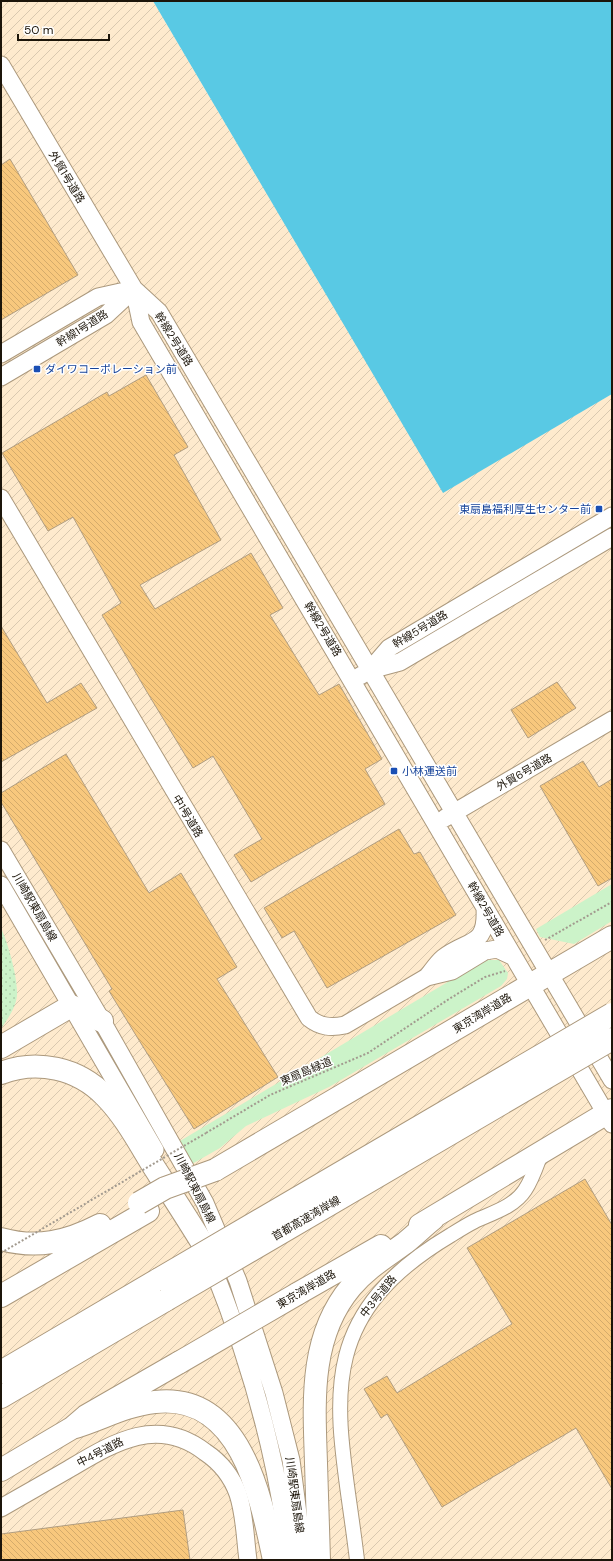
<svg xmlns="http://www.w3.org/2000/svg" width="613" height="1561" font-family="'DM Sans','Noto Sans JP',sans-serif">
<defs>
<pattern id="industrial-furrows" width="10" height="10" patternUnits="userSpaceOnUse"><rect width="10" height="10" fill="#feeacd"/><path d="M-1 1l2-2M0 10L10 0M9 11l2-2" fill="none" stroke="#d9c8af"/></pattern>
<pattern id="park-dots" width="8" height="8" patternUnits="userSpaceOnUse"><rect width="8" height="8" fill="#ccf3c9"/><path d="M2 2h.1M6 6h.1" fill="none" stroke="#afcfab" stroke-width="1.8" stroke-linecap="round"/></pattern>
<pattern id="building-back-hatch" width="6" height="6" patternUnits="userSpaceOnUse"><rect width="6" height="6" fill="#f8c87d"/><path d="M-1 5l2 2M0 0l6 6M5-1l2 2" fill="none" stroke="#d4ab6b"/></pattern>
</defs>
<rect width="100%" height="100%" fill="#fdf5e9"/>
<path fill="url(#industrial-furrows)" d="M1,1H153L443,492L612,394V1560H1Z"/>
<path fill="#ccf3c9" d="M612,884V921L574,944L540,937L536,929Z
M489,960H499L508,973L507,979L501,986L329,1087L246,1126L220,1148L192,1164L180,1141L483,961Z"/>
<path fill="url(#park-dots)" d="M1,928C8,943 18,978 17,995C16,1008 8,1018 1,1029Z"/>
<path fill="#59c9e4" d="M153,1H612V394L443,493Z"/>
<path fill="url(#building-back-hatch)" stroke="#b09d81" d="M10,159L78,275L1,320V165Z
M146,375L188,447L174,455L221,540L140,585L155,609L251,553L283,608L270,615L319,695L339,684L382,759L365,769L385,804L251,882L234,855L262,839L213,756L193,768L147,692L102,615L121,603L73,517L48,531L2,453L107,392L109,396Z
M1,626L47,703L81,683L97,708L1,762Z
M557,682L576,708L528,738L511,710Z
M66,754L149,893L181,873L237,967L217,979L278,1077L194,1129L137,1037L109,991L112,989L1,802V793Z
M583,761L599,787L612,779V878L598,886L540,786Z
M399,829L414,854L420,852L456,915L327,988L294,931L282,938L264,908Z
M585,1179L612,1225V1489L576,1428L442,1507L387,1414L381,1418L364,1389L387,1376L397,1393L512,1324L467,1248Z
M183,1510L190,1560H1V1534Z"/>
<g fill="none" stroke-linecap="round" stroke-linejoin="round">
<g stroke="#ac997d" stroke-width="16">
<path id="minor" d="M357,1560C340,1415 303,1323 451,1235C459,1230 467,1225 475,1221C492,1213 514,1207 525,1190C533,1178 537,1164 542,1151"/>
</g>
<g stroke="#ac997d" stroke-width="19">
<path id="tertiary" d="M1,65L134,289L159,312L612,1080
M134,289L141,322L612,1124
M1,354L98,297L134,289
M1,377L106,315L134,289
M1,498L309,1018C320,1027 331,1028 345,1025L427,977L452,971L485,951L497,949L514,957
M370,670L389,648L612,516
M360,676L370,670L400,662L612,537
M445,818L612,720
M1,850L102,1021L205,1203L238,1281L274,1393L291,1460L304,1560
M1,885L155,1150
M427,977C432,971 437,963 443,958C469,938 487,948 485,908
M210,1261C249,1357 278,1457 289,1560
M1,1508C24,1495 46,1482 69,1469C113,1443 157,1415 205,1452C220,1462 232,1477 238,1494C245,1515 245,1538 248,1560"/>
</g>
<g stroke="#ac997d" stroke-width="24">
<path id="trunk" d="M1,1047L71,1006L102,1021
M1,1073C37,1059 78,1068 105,1096C124,1115 138,1141 152,1164C168,1189 185,1215 201,1241
M215,1170L612,937
M420,1225L612,1110
M1,1239C37,1249 67,1242 100,1225
M297,1294L381,1246
M1,1296L148,1211
M72,1428C100,1420 125,1405 155,1402C241,1392 261,1498 274,1560
M1,1470L72,1428L86,1416L180,1362
M319,1560C318,1528 317,1495 316,1463C314,1402 309,1337 351,1287C367,1268 386,1257 405,1243C415,1235 423,1227 433,1219"/>
</g>
<g stroke="#ac997d" stroke-width="24">
<path id="motorway" d="M1,1372L159,1279
M1,1397L166,1300"/>
</g>
<path stroke="#a29a8f" stroke-width="2" stroke-dasharray="2 2" stroke-linecap="butt" d="M545,940L612,902
M206,1133L270,1095L368,1053L449,999L485,977L505,971"/>
<use href="#minor" stroke="#fff" stroke-width="14"/>
<use href="#tertiary" stroke="#fff" stroke-width="17"/>
<use href="#trunk" stroke="#fff" stroke-width="22"/>
<use href="#motorway" stroke="#fff" stroke-width="22"/>
<g stroke="#ac997d" stroke-width="24" stroke-linecap="butt">
<path id="trunk-bridge" d="M139,1203L165,1188L215,1170
M180,1362L297,1294"/>
</g>
<g stroke="#ac997d" stroke-width="24" stroke-linecap="butt">
<path id="motorway-bridge" d="M159,1279L612,1014
M166,1300L612,1039"/>
</g>
<path stroke="#a29a8f" stroke-width="2" stroke-dasharray="2 2" stroke-linecap="butt" d="M1,1253L206,1133"/>
<use href="#trunk-bridge" stroke="#fff" stroke-width="22"/>
<use href="#motorway-bridge" stroke="#fff" stroke-width="22"/>
</g>
<g fill="#1a4fb4" stroke="#fff" stroke-width="1.5">
<rect x="33" y="365" width="8" height="8" rx="2"/>
<rect x="595" y="505" width="8" height="8" rx="2"/>
<rect x="390" y="767" width="8" height="8" rx="2"/>
</g>
<g text-anchor="middle" stroke-width="3" stroke-linejoin="round" paint-order="stroke">
<g font-size="11" fill="#1c150a" stroke="#fff">
<text transform="translate(67 177) rotate(59)" y="4">外貿1号道路</text>
<text transform="translate(82 328) rotate(-32)" y="4">幹線1号道路</text>
<text transform="translate(174 339) rotate(58)" y="4">幹線2号道路</text>
<text transform="translate(323 629) rotate(59)" y="4">幹線2号道路</text>
<text transform="translate(420 629) rotate(-31)" y="4">幹線5号道路</text>
<text transform="translate(524 772) rotate(-30)" y="4">外貿6号道路</text>
<text transform="translate(188 816) rotate(59)" y="4">中1号道路</text>
<text transform="translate(35 907) rotate(60)" y="4">川崎駅東扇島線</text>
<text transform="translate(486 909) rotate(60)" y="4">幹線2号道路</text>
<text transform="translate(482 1013) rotate(-31)" y="4">東京湾岸道路</text>
<text transform="translate(306 1071) rotate(-23)" y="4">東扇島緑道</text>
<text transform="translate(195 1188) rotate(63)" y="4">川崎駅東扇島線</text>
<text transform="translate(306 1218) rotate(-30)" y="4">首都高速湾岸線</text>
<text transform="translate(306 1289) rotate(-30)" y="4">東京湾岸道路</text>
<text transform="translate(378 1296) rotate(-51)" y="4">中3号道路</text>
<text transform="translate(100 1452) rotate(-27)" y="4">中4号道路</text>
<text transform="translate(295 1495) rotate(82)" y="4">川崎駅東扇島線</text>
</g>
<g font-size="11" fill="#164399" stroke="#fff" text-anchor="start">
<text x="45" y="373">ダイワコーポレーション前</text>
<text x="591" y="513" text-anchor="end">東扇島福利厚生センター前</text>
<text x="402" y="775">小林運送前</text>
</g>
</g>
<rect width="613" height="1561" fill="none" stroke="#1c150a" stroke-width="4"/>
<path d="M18 34v6h91v-6" fill="none" stroke="#1c150a" stroke-width="2"/>
<text x="24" y="34" font-size="12" fill="#1c150a" stroke="#ffffff" stroke-width="3" paint-order="stroke">50 m</text>
</svg>
